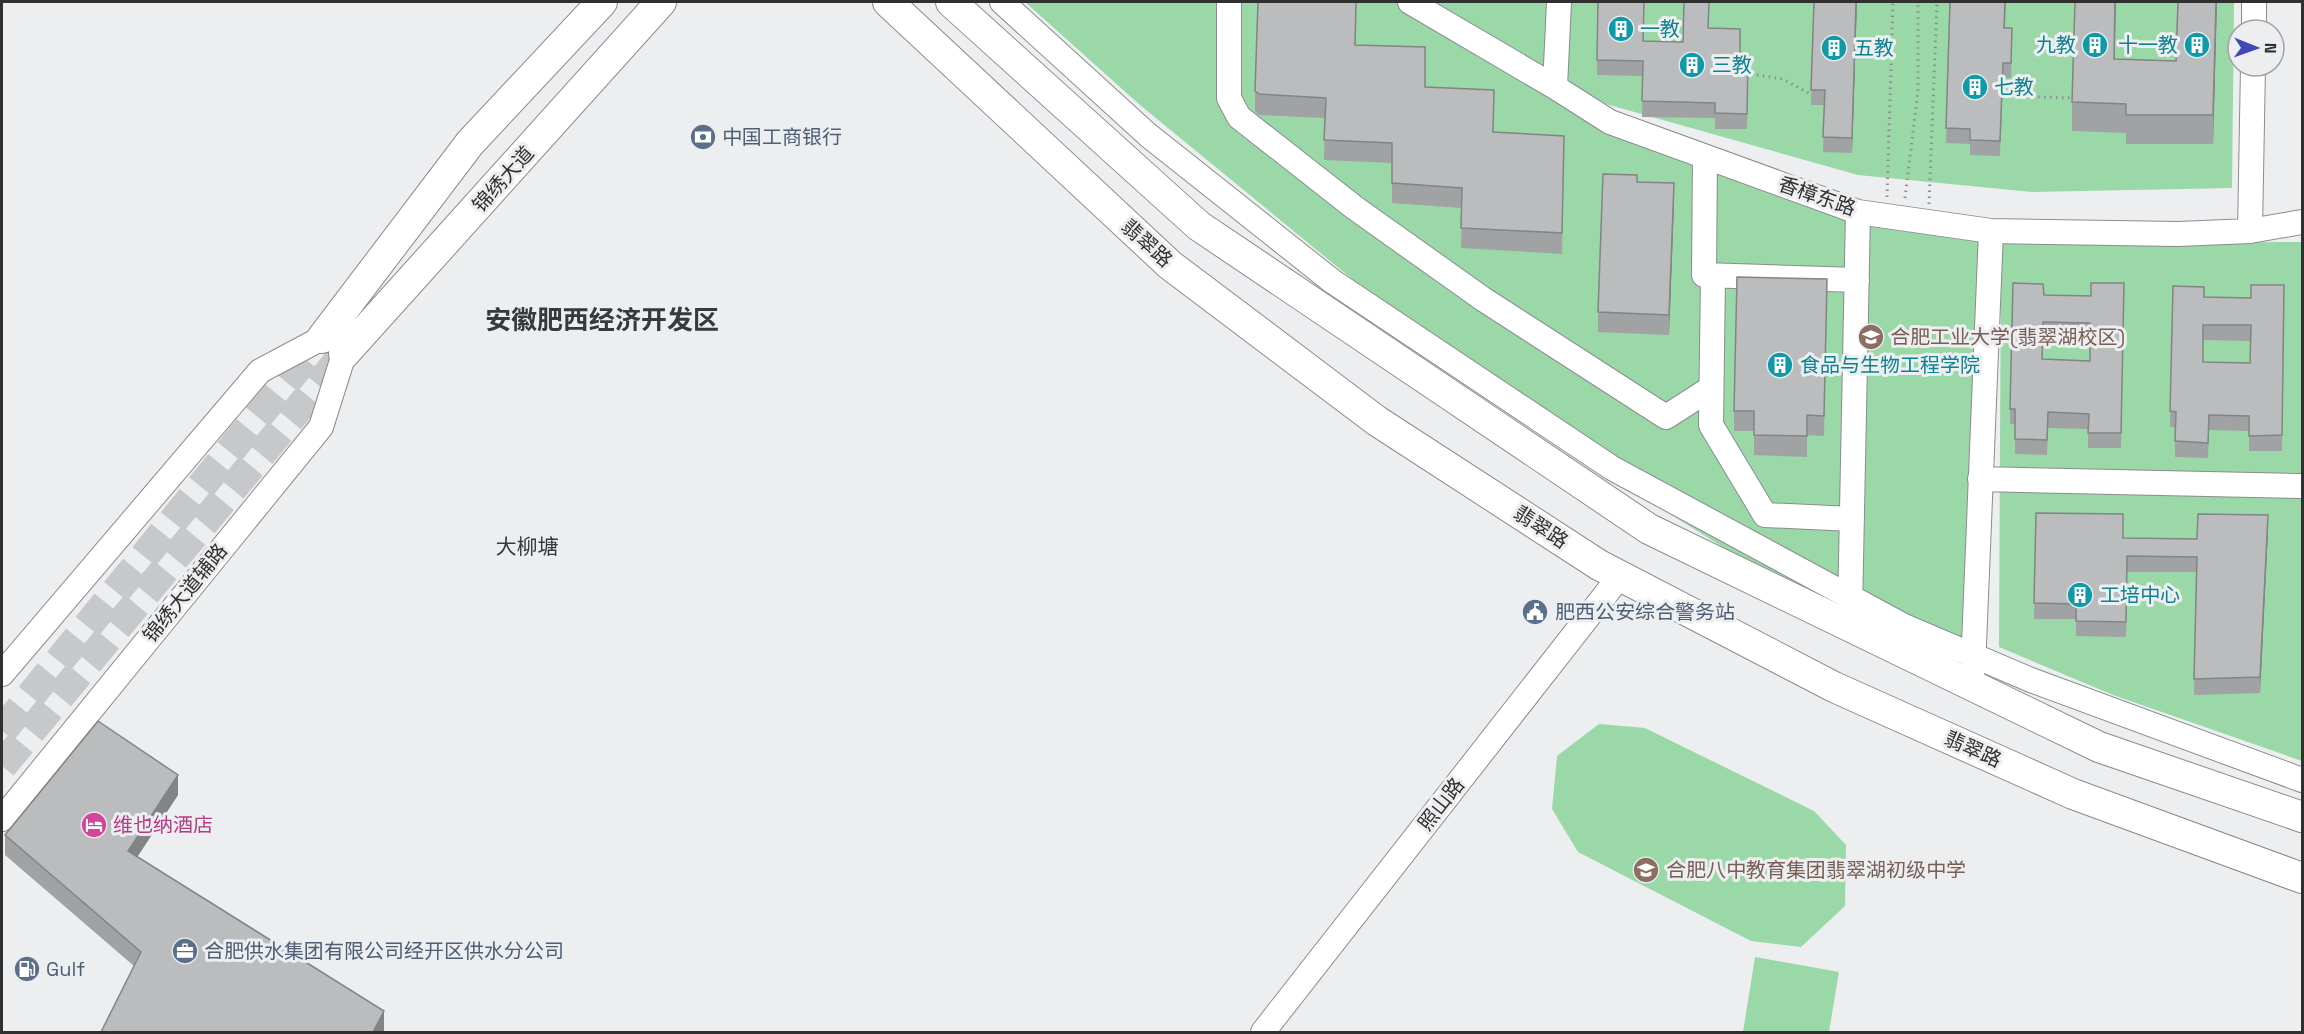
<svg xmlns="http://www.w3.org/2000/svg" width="2304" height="1034" font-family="'Space Grotesk','Noto Sans SC',sans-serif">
<rect width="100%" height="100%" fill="#eceef0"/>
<path fill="#9ad8a8" d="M1025,2H1559L1556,87L1860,213L1990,231L1972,686L1850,627L1632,490L1424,338L1140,105Z
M1570,2H2234L2232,188L2032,192L1858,175L1606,104L1567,80Z
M2302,242V761L2113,695L1999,647L2001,244Z
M1599,724L1645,728L1814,811L1846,845L1845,906L1801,947L1751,941L1578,852L1552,809L1557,756Z
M1755,957L1839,972L1829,1032H1743Z"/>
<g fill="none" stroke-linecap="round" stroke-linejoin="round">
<path stroke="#c6c8ca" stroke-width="30" stroke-dasharray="30 15" stroke-linecap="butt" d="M2,731L322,338
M2,766L344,354"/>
<g stroke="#8a8c8e" stroke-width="26">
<path id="minor" d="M1002,2L1148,135L1332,281L1612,468L1904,626L2031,680L2302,780
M1229,2V98L1239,117L1355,208L1483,299L1666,417L1711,388
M1410,2L1555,87L1610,122L1858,212L1991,231L2178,234L2250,231L2302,222
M2254,30V2
M1555,87L1559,2
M1705,157L1704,275L1857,280
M2250,231L2253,66
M1713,275L1711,425L1765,515L1852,519
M1980,479L2302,486
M1850,611L1858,212
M1973,669L1991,231
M2,674L260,371L322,338
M2,819L321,427L344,354
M1263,1032L1620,576"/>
</g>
<g stroke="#8a8c8e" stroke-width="32">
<path id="major" d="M888,2L1170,265L1377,421L1599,565L1834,687L2073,794L2302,878
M951,2L1199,226L1649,529L2099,747L2302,817
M322,338L470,143L602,2
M344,354L661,2"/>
</g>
<path stroke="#8d8e8f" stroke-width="3" stroke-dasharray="1.5 4.5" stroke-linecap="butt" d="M1745,73L1783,79L1812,95
M2002,96L2075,98
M1887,197L1893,2
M1905,198L1918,91V2
M1929,204L1937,2"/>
<use href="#minor" stroke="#fff" stroke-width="24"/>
<use href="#major" stroke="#fff" stroke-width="30"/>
</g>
<path fill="#a0a2a3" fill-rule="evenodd" d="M1598,2L1644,41L1683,42L1708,28L1740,58H1748L1747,129H1715V118L1642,117L1643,76L1597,75Z
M1814,2H1857L1852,153L1823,152L1824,105H1811Z
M1950,2H2006L2005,28L2012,43L2011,78H2003L2000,156L1970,155V144L1946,143Z
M2217,2L2213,144H2126V133L2072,131V102L2114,59L2176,61Z
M1356,22V45L1425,87L1494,90L1493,132L1564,136L1562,254L1461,248L1462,208L1392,203V163L1324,160L1325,118L1259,115L1255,111V91Z
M1637,182L1674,203L1669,335L1598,332V312Z
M2013,283L2044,295L2091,296L2124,283L2121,448H2088V429L2048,428L2047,455L2015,454V424H2010ZM2043,338H2090V361L2043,359Z
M2284,285L2282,451H2249V431L2209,430L2208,458L2175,457V427H2170L2173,286L2204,297L2251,298ZM2203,340L2250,341V363L2203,362Z
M1827,299L1824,436L1807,435V457L1754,455V431H1734V411Z
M2036,513L2123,538L2197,539L2268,531L2260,693L2194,695L2196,572H2127L2126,637L2076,636V619H2034Z
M178,795L137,857L384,1031L134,966L5,855V835Z"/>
<path fill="#828485" d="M1856,2H1857L1852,153V138Z
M2115,2H2116L2114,88V59Z
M2216,2H2217L2213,144V115Z
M1674,183V203L1669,335V315Z
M2268,515V531L2260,693V677Z
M178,775V795L128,871V851Z
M384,1011V1032H373Z"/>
<path fill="#babcbe" stroke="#828485" stroke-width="1.5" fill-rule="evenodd" d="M1258,2H1356L1355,45L1425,47V87L1494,90L1493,132L1564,136L1562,233L1461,228L1462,188L1392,183V143L1324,140L1326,98L1259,94L1255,91Z
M1598,2H1644L1643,41L1683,42L1684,2H1709L1708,28L1740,29V58H1748L1747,114L1715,113V103L1642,101L1643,61L1597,60Z
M1814,2H1856L1852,138L1823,137L1825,90H1811Z
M1950,2H2005L2004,28H2012L2011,63H2003L2000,141L1970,140V129L1946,128Z
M2075,2H2115L2114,59L2176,61L2178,2H2216L2213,115H2126V104L2072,102Z
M1603,174L1637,175V182L1674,183L1669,315L1598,312Z
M1737,277L1827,279L1824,416L1807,415V436L1754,435V411H1734Z
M2013,283L2043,284L2044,295L2091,296V283H2124L2121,433H2088L2089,414L2048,412L2047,440L2015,439V409H2010ZM2043,322L2090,323V361L2042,359Z
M2251,285H2284L2282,435L2249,436V416L2209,415L2208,443L2175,441L2176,412L2170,411L2173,286L2204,287V297L2251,298ZM2203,325H2251L2250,363L2203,362Z
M2036,513L2123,514V538L2197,539L2198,514L2268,515L2260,677L2194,679L2197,557L2127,556L2126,622L2076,621V604L2034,603Z
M98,721L178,775L128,851L384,1011L373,1032H101L141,952L5,835Z"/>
<defs>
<g id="building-disc" transform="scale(1.35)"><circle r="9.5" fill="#0f9aa8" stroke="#eceef0"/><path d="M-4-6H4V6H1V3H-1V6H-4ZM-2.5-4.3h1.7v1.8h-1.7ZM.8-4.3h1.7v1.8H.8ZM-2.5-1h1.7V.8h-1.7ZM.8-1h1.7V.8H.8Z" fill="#fff"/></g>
<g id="bank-disc" transform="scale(1.35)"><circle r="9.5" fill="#5c6f8a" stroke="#eceef0"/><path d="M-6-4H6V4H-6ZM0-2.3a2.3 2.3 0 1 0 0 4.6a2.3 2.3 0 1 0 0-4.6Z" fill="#fff"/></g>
<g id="university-disc" transform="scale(1.35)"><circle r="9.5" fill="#8d6e63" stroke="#eceef0"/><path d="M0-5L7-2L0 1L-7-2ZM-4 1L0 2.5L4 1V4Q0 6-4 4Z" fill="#fff"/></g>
<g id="civic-disc" transform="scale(1.35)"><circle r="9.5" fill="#5c6f8a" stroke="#eceef0"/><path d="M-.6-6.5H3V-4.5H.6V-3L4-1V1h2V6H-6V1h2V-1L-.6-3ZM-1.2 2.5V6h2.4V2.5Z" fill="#fff"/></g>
<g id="hotel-disc" transform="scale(1.35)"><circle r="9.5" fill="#d1479c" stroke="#eceef0"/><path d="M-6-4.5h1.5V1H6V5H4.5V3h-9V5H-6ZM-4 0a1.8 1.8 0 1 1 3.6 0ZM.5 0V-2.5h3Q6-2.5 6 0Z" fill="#fff"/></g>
<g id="school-disc" transform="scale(1.35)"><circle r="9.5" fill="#8d6e63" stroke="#eceef0"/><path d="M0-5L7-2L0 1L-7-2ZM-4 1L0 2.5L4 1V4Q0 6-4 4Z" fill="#fff"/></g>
<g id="office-disc" transform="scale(1.35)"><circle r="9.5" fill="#5c6f8a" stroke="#eceef0"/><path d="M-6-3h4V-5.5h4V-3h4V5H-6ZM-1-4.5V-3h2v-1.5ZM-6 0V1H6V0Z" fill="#fff"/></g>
<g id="fuel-disc" transform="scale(1.35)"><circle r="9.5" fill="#5c6f8a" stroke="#eceef0"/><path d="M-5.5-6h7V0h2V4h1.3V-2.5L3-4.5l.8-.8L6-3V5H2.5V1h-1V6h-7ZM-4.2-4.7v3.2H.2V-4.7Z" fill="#fff"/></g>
</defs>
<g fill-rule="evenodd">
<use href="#building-disc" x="1621" y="29"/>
<use href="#building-disc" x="2095" y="45"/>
<use href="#building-disc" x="2197" y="45"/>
<use href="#building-disc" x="1834" y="48"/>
<use href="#building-disc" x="1692" y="65"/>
<use href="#building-disc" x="1975" y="87"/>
<use href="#bank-disc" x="703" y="137"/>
<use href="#university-disc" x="1871" y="337"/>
<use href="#building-disc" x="1780" y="365"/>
<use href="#building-disc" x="2080" y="595"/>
<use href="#civic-disc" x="1535" y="612"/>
<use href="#hotel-disc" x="94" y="825"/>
<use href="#school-disc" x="1646" y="870"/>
<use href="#office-disc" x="185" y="951"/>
<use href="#fuel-disc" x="27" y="969"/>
</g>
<g text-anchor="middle" stroke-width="6" stroke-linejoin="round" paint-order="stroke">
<g font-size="20" fill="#0d838f" stroke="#eceef0" text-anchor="start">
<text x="1640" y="36">一教</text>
<text x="2076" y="52" text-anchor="end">九教</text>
<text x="2178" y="52" text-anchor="end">十一教</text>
<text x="1854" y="55">五教</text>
<text x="1712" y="72">三教</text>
<text x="1994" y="94">七教</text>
<text x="1800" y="372">食品与生物工程学院</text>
<text x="2100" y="602">工培中心</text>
</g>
<g font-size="20" fill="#4e5e75" stroke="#eceef0" text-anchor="start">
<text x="722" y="144">中国工商银行</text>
<text x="1555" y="619">肥西公安综合警务站</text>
<text x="204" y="958">合肥供水集团有限公司经开区供水分公司</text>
<text x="46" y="976">Gulf</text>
</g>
<g font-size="20" fill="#303031" stroke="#eceef0">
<text transform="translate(503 179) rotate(-48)" y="7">锦绣大道</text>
<text transform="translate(1817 196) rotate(19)" y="7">香樟东路</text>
<text transform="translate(1147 243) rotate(42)" y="7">翡翠路</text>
<text transform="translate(1541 527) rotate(33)" y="7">翡翠路</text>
<text transform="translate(185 593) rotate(-51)" y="7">锦绣大道辅路</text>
<text transform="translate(1973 749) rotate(24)" y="7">翡翠路</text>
<text transform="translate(1441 804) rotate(-52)" y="7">照山路</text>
</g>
<g font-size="20" fill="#785e54" stroke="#eceef0" text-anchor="start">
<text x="1890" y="344">合肥工业大学(翡翠湖校区)</text>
<text x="1666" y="877">合肥八中教育集团翡翠湖初级中学</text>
</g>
<g font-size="20" fill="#b23c85" stroke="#eceef0" text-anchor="start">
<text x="113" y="832">维也纳酒店</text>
</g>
<g font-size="21" fill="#37393a" stroke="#eceef0">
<text x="527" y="554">大柳塘</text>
</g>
<g font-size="26" font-weight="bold" fill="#37393a" stroke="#eceef0">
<text x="602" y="329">安徽肥西经济开发区</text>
</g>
</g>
<rect width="2304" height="1034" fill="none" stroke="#303031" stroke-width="6"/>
<g transform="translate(2256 48) rotate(91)"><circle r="28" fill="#eceef0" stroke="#a1a2a4" stroke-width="1.5"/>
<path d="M0-4.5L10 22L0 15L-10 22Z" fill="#4146bb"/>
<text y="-9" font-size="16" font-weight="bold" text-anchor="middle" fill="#303031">N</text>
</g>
</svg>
